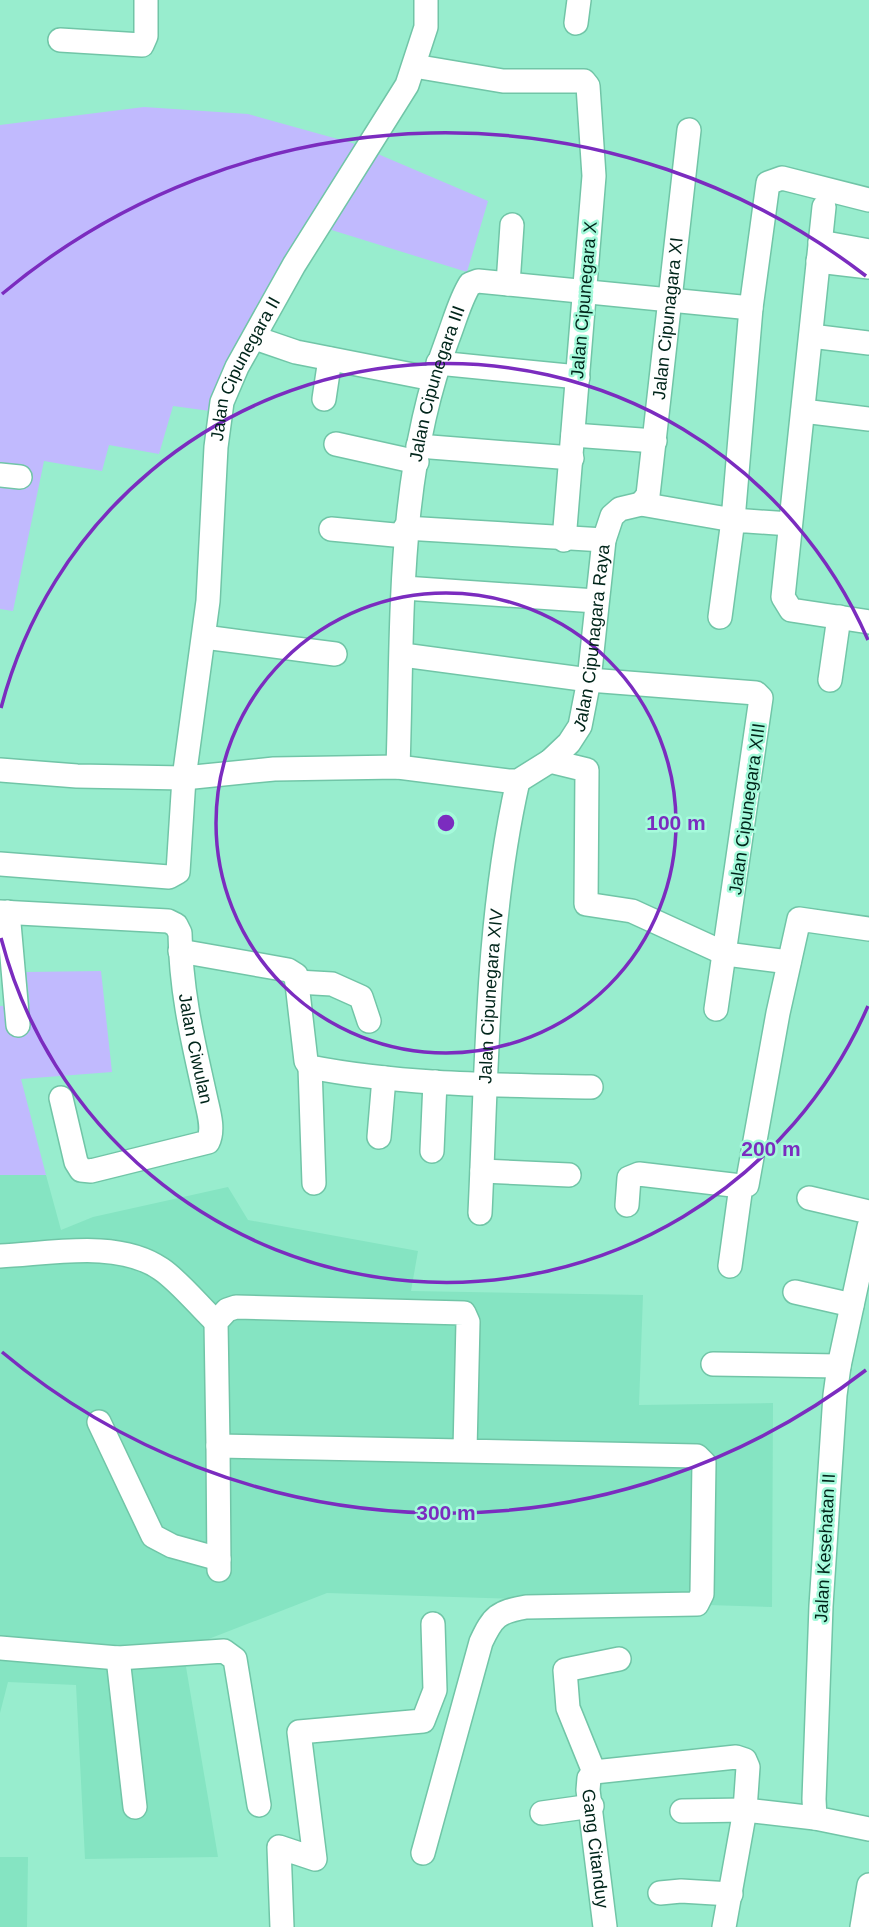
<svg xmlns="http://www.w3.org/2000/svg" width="869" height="1927" font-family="Arial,sans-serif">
<rect width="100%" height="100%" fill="#98edce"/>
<path fill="#85e4c2" d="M0,1175H46L61,1230L93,1217L228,1187L248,1220L418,1251L411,1291L643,1295L639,1405L773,1403L772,1607L327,1593L183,1649L218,1857L85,1859L76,1685L8,1682L0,1713Z
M0,1857H28L27,1927H0Z"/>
<path fill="#c1bafe" d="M144,107L248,114L352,143L488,201L467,272L309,223L210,411L173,406L159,454L109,445L102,471L44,461L13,611L0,609V125Z
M101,971L112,1072L21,1079L46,1175H0V1006L30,1005L26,972Z"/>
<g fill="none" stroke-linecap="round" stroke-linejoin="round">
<g stroke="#71c5a7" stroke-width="26">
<g id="minor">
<path d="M576,23L579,0"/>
<path d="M60,40L142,45L146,36V0"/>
<path d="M414,66L503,81H584L588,86L594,176L564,540"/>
<path d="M824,207L783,597L791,610L869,622"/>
<path d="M820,242L869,251"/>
<path d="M818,261L869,267"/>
<path d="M508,284L512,225"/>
<path d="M811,336L869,343"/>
<path d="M255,338L296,352L433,379"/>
<path d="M438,363L578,377"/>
<path d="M324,399L330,359"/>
<path d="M803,411L869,419"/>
<path d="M573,435L655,441"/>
<path d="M336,444L417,462"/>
<path d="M418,446L572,458"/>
<path d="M0,475L20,477"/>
<path id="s1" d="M641,504L648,495L689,130"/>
<path d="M405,528L604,540"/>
<path d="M331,529L405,536"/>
<path d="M404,588L596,601"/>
<path d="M720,617L733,520L790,524"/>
<path d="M204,637L335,654"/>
<path d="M403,655L589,680L756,693L761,698L716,1009"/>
<path d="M830,680L839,617"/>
<path d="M550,761L587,770L586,904L632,911L726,954L789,962"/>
<path id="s2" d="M398,767C403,624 396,475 448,338C455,320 460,300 470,284L478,281L751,308"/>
<path id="s3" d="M0,770L77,776L184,778L274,769L398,767L508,781H518L550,761L569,743L580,726L589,680L604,540L612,516L620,509L641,504L733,520L751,308L768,183L782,178L869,200"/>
<path id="s4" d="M0,864L169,877L178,872L184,778L208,601L216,447L222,402L237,367L294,265L407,85L426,27V0"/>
<path id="s5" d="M0,912L168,921L176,925L180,933C181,994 193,1041 206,1100C209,1113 214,1130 208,1142L91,1171L81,1170L76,1162L61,1098"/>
<path d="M8,912L18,1025"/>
<path d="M180,951L288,970L296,975L306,1061L310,1067C402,1085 497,1085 591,1087"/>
<path d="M297,982L332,984L361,997L369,1021"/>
<path d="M310,1067L314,1183"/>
<path d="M379,1137L384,1078"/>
<path d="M432,1151L435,1082"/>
<path d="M482,1171L569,1175"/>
<path d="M809,1198L869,1212"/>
<path d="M627,1205L629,1178L639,1174L741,1186"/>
<path id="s6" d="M480,1213C487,1070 486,922 518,781"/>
<path d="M869,1227L839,1366L835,1395L821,1606L814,1799L815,1818L869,1829"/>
<path d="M0,1256C48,1254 118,1239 161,1269C179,1281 199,1306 216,1322"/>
<path d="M730,1266L741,1186L747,1185L778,1013L799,919L869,929"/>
<path d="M795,1292L852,1305"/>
<path d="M713,1364L839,1366"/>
<path d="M99,1422L153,1536L172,1546L219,1559"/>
<path d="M218,1446L219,1570"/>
<path d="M0,1648L118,1658L224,1651L235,1659L259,1805"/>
<path d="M118,1658L135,1807"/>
<path d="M594,1772L736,1757L745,1760L748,1767L745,1810L724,1927"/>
<path d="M594,1772L568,1708L565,1670L619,1659"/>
<path id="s7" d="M594,1772L589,1778L588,1790L605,1927"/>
<path d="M682,1811L745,1810L815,1818"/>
<path d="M542,1813L592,1806"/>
<path d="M423,1853L481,1642C493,1616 498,1612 526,1607L697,1604L702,1594L704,1463L697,1456L218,1446L216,1322L227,1310L236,1307L464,1313L468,1322L465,1450"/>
<path d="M660,1893L681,1891L731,1894"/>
<path d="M282,1927L279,1847L315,1859L299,1732L423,1721L435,1690L433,1624"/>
<path d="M862,1927L869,1885"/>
</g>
</g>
<use href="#minor" stroke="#fff" stroke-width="23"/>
</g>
<g fill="none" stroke="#7b2cbf" stroke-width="3.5">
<circle cx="446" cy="823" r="230"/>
<path d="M868 1006A460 460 0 0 1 1 938M1 708A460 460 0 0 1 868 640"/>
<path d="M866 1370A690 690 0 0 1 2 1352M2 294A690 690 0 0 1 866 276"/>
</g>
<g text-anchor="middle" stroke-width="5" stroke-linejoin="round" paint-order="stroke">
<g font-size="18" fill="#00251a" stroke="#a5fadb">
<text transform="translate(584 300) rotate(-85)" y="6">Jalan Cipunegara X</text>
<text dy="6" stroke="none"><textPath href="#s1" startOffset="189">Jalan Cipunagara XI</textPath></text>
<text dy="6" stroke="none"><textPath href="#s4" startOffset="691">Jalan Cipunegara II</textPath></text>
<text dy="6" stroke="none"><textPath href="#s2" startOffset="387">Jalan Cipunegara III</textPath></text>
<text dy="6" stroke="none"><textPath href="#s3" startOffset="693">Jalan Cipunagara Raya</textPath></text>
<text transform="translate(747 809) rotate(-82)" y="6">Jalan Cipunegara XIII</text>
<text dy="6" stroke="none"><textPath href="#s6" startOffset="217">Jalan Cipunegara XIV</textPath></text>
<text dy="6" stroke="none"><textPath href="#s5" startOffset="303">Jalan Ciwulan</textPath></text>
<text transform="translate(825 1548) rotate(-87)" y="6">Jalan Kesehatan II</text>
<text dy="6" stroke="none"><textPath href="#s7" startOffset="79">Gang Citanduy</textPath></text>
</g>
</g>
<circle cx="446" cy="823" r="10" fill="#7b2cbf" stroke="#a5fadb" stroke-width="3.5"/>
<g font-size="21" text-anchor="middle" font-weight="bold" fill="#7b2cbf" stroke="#a5fadb" stroke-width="5" stroke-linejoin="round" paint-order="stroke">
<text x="676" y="830">100 m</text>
<text x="771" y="1156">200 m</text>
<text x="446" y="1520">300 m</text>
</g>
</svg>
